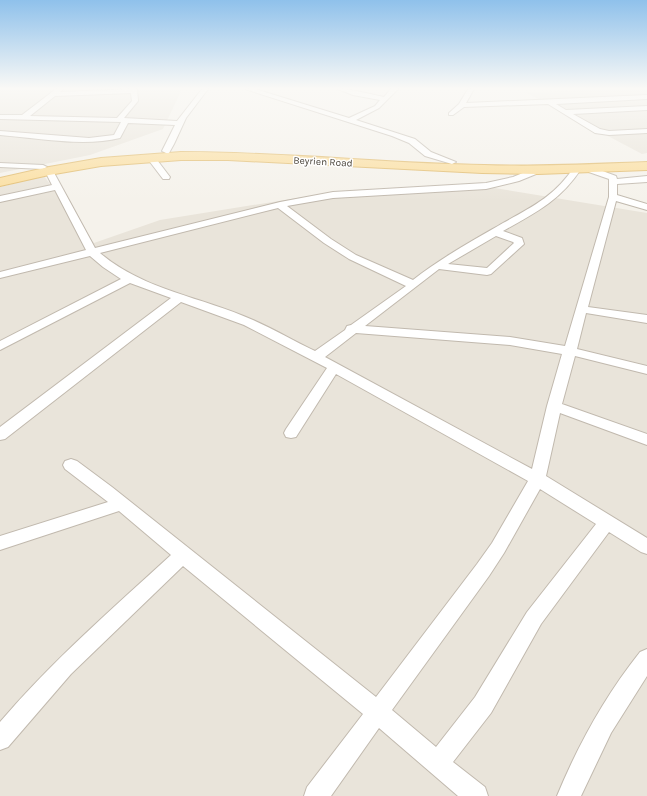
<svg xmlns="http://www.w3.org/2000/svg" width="647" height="796" font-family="Karla,sans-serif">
<rect width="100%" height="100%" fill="#f5f2eb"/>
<path fill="#e9e4da" d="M0,89H182L163,129L90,155L0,173Z
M647,89V153L642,154L525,92Z
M44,176L94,243L160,220L316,195L489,187L647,213V796H0V187Z"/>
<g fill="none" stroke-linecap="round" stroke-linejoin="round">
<g stroke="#c1b9ae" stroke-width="2">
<path id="street" d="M56,89H63L60,92L137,89L138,101L124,118L177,121L202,89H208L186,118L174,144L169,153H166L162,151L175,125L128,123L120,138C84,147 37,138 0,135V131L89,138L114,135L121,122L0,119V115H22ZM131,93L132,101L117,118L30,116L55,96Z
M245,89H255L349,118L375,106L380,100L353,95L338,89C353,89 369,94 384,97L391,89H398L379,108L356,120L415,139L431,152L456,162L452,164L425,156L409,143L392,136Z
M468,89H474L466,103L647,95V99L556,104L566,110L647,106V110L573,114L600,129L609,131L647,129V133L609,135L595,133L548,104L464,107L453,115H449V113L459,104Z
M148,156H154L170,177L169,179H163L147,158Z
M0,163L43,165L47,167L43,169L0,167Z
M583,166H589L616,176L617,179L647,176V182L617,184V195L647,204V210L616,201L588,307L647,315V323L586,313L577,349L647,366V374L575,356L562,404L647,434V445L560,413L546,476L647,538V554L641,552L609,532L541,624L491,713L453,762L485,787L488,796H458L379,728L331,796H304L307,787L363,714L183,566L71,674L8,747L0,750V722C52,661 112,609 171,555L119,511L0,550V536L108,502L65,469L63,465L65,461L71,459L77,461L112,487L376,697L477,564L492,543L528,481L336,374L296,437L291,438L286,437L284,433L286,429L327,368L244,325L181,302L5,439L0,440V427L171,298L130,283L0,350V341L121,279L103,267L90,256L0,278V272L86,250L55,190L0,202V196L52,185L45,171L46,169H52L95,248L280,202L333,192L486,183L513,177L535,168H541L542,170L541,172L519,181L486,189L333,198L287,206L331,239L356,255L413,280C441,258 472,241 503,223C532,207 555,196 574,167H580L581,169C560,201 535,213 503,231L522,238L524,244L491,274L487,275L439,269L365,326L510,337L565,346L609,197V179L583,170ZM278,208L324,243L349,259L406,286L351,325L347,326L345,330L315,351C294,341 274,329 253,320C202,297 143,290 100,253ZM496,236L513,242L514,243L487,268L448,264ZM356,333L510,345L562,354L547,406L532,469L325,357ZM540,489L596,524L527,612L475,697L436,747L392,710L489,576L504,553Z
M647,649V676L611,733L581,796H557C578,745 605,696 640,652Z"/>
</g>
<g stroke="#e1bb6d" stroke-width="2">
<path id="primary" d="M181,152C282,152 383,163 484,165C538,167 592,164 647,162V170L538,174L482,173L228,160H181L101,166L49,175L0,186V178L49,167L101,158Z"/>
</g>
<use href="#street" fill="#fff" fill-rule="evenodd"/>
<use href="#primary" fill="#fbde9e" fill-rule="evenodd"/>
</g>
<linearGradient id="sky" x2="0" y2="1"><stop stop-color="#8fc1eb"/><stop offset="0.44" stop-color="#faf9f6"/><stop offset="1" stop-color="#faf9f6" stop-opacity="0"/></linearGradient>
<rect width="647" height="201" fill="url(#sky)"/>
<g text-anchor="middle" stroke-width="3" stroke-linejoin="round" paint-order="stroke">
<g font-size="10" fill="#494339" stroke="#fff">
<text transform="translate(323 161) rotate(3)" y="4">Beyrien Road</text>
</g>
</g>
</svg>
